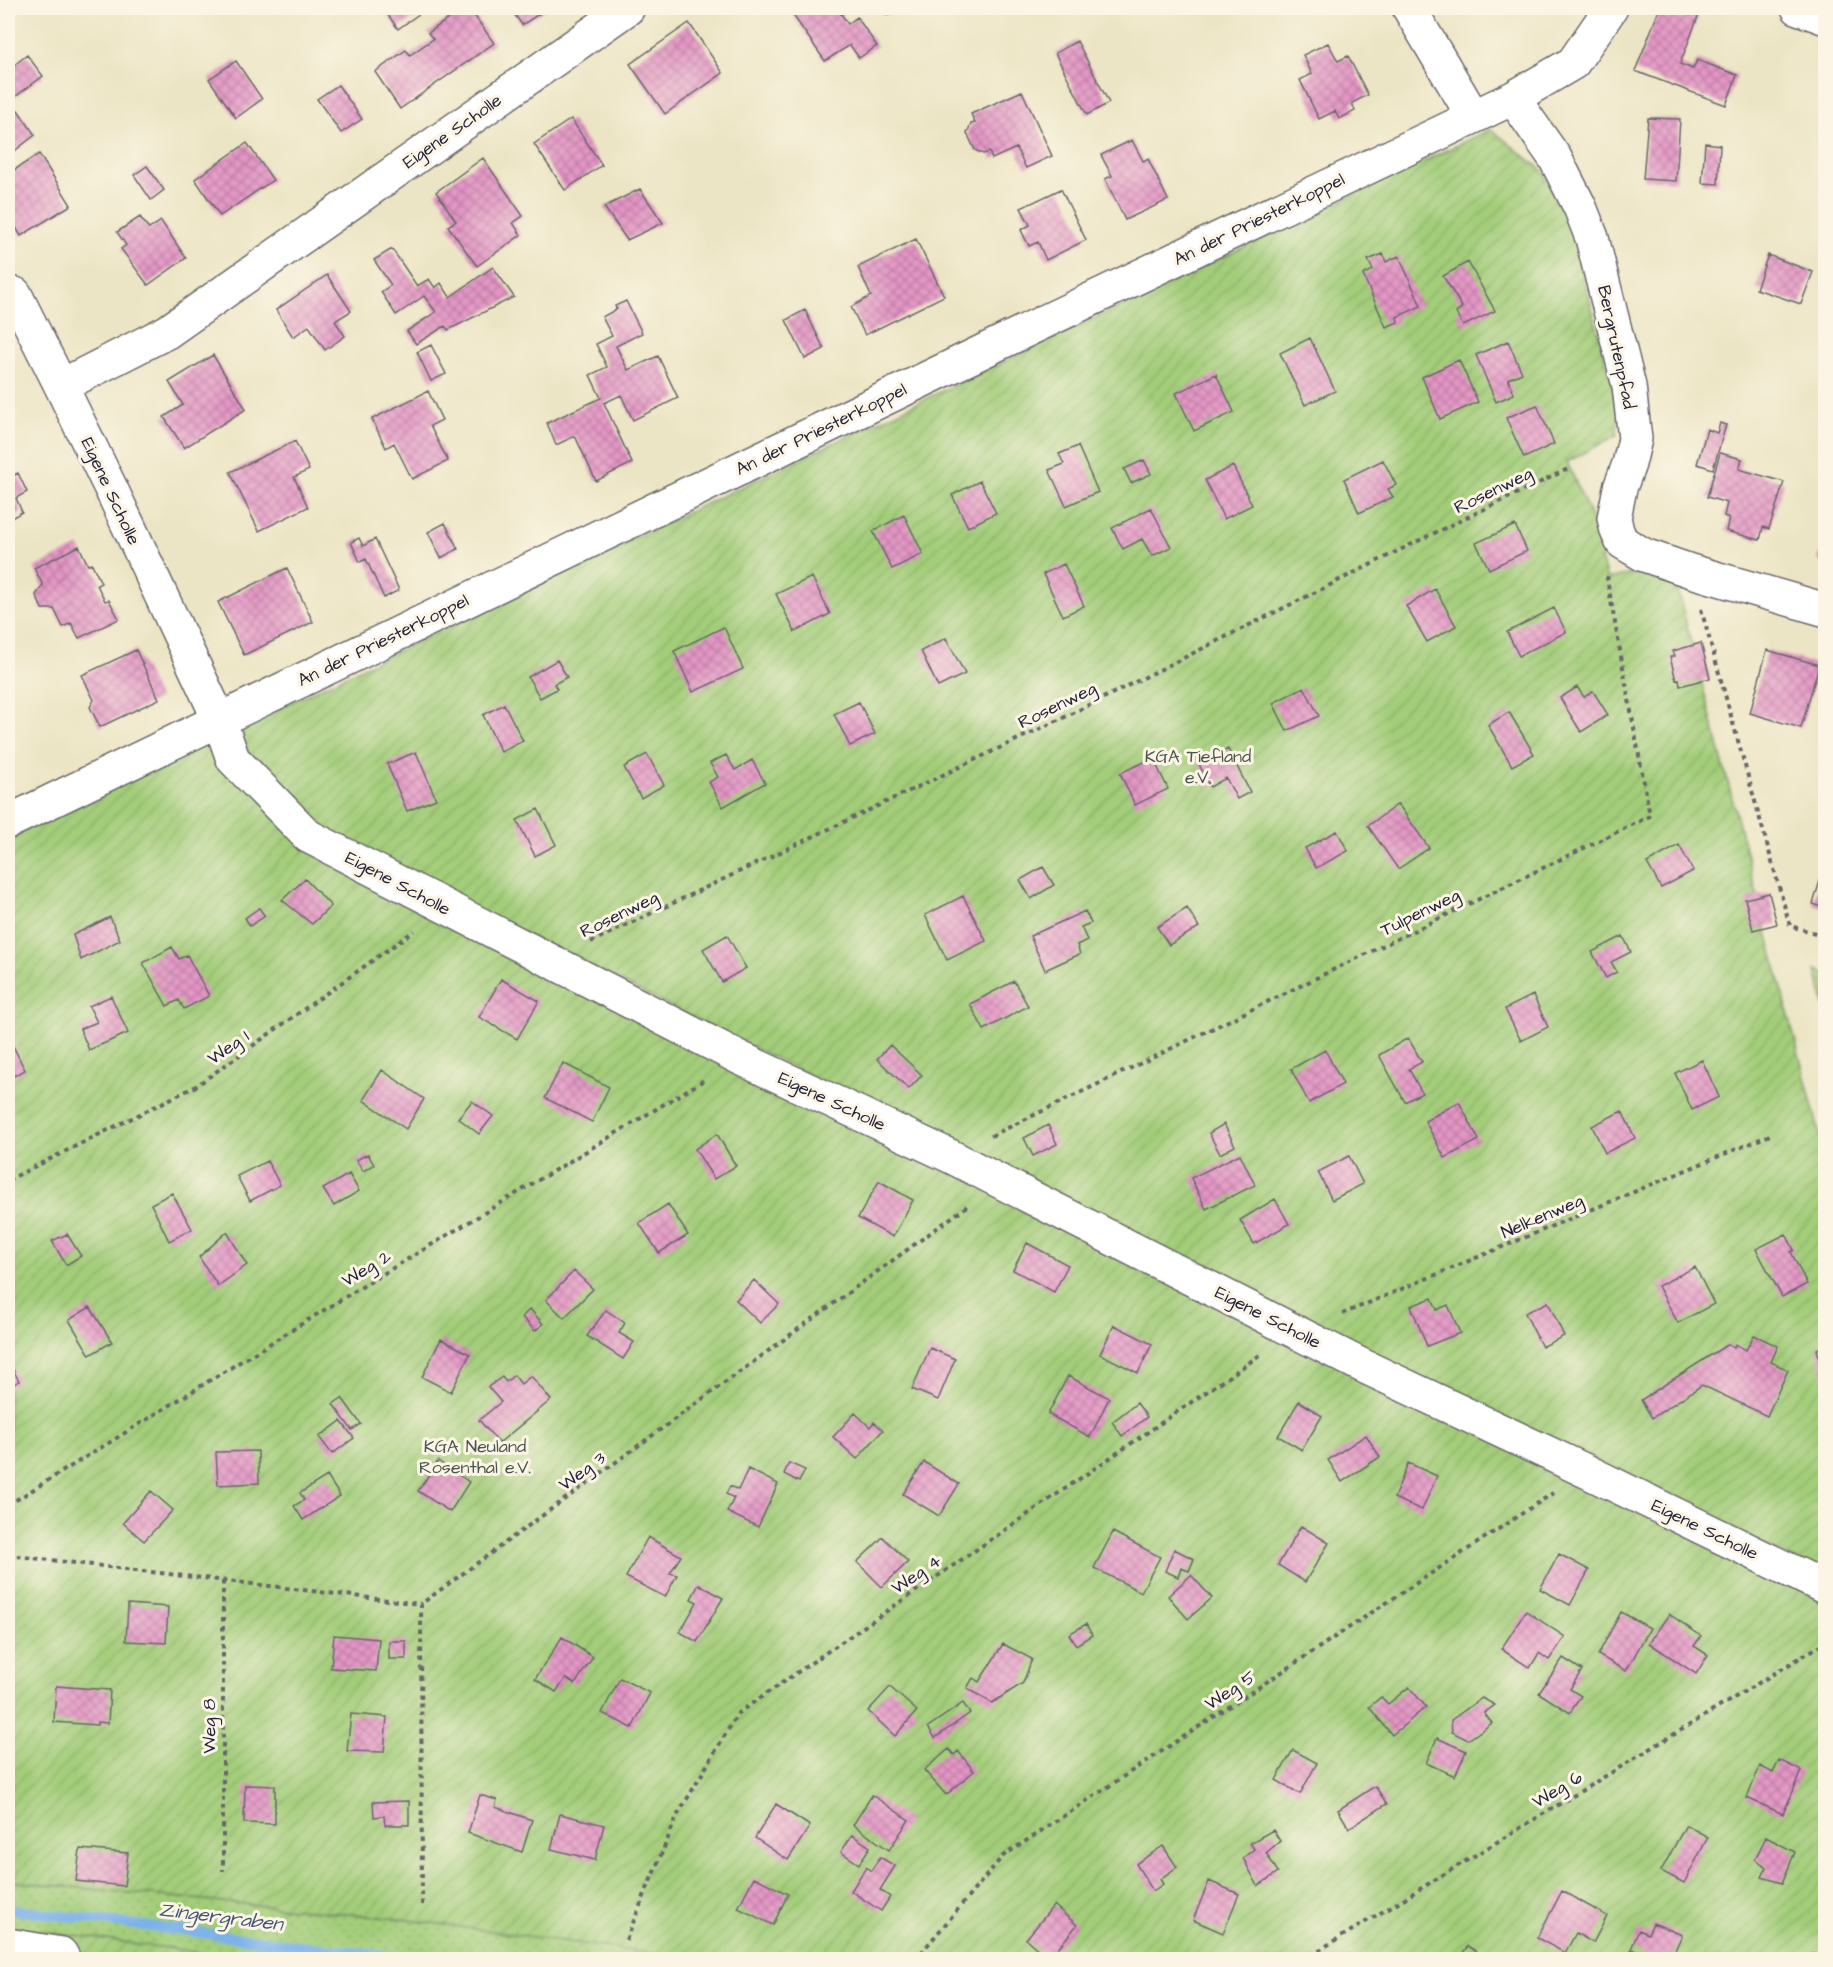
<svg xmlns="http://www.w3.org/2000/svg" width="1833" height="1967" font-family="'Architects Daughter',sans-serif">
<defs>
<pattern id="grass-dots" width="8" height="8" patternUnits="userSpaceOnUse" patternTransform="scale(1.5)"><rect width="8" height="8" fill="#a3cd79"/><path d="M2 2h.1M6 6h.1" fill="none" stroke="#8cb06a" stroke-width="1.8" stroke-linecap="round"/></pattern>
<pattern id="garden-furrows" width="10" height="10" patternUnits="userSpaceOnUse" patternTransform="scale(1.5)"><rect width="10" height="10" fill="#a3cd79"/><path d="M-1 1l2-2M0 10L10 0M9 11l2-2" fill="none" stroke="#8cb06a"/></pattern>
<pattern id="building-cross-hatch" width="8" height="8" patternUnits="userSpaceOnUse" patternTransform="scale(1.5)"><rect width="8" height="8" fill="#e496c5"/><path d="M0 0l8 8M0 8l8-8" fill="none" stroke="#b87aa1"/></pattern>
</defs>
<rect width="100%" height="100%" fill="#fcf5e5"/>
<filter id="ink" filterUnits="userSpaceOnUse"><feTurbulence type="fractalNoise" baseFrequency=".0167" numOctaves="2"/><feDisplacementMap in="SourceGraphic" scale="12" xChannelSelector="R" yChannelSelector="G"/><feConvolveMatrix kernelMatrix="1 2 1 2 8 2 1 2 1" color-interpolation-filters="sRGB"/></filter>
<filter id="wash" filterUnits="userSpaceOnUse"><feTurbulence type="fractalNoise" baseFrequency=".008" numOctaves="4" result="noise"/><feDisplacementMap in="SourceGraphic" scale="24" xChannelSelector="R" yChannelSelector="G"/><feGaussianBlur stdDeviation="1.35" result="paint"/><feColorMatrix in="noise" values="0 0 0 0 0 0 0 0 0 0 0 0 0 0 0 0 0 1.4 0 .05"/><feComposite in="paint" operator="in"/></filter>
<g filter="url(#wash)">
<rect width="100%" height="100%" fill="#ece5c5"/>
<path fill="url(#grass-dots)" stroke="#62785a" stroke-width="1.5" d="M1816,970L1825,973V1008Z
M8,1881L410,1920L700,1959L249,1960L8,1927Z"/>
<path fill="url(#garden-furrows)" stroke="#62785a" stroke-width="1.5" d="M1491,129L1543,171L1570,225L1615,395L1618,412L1617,435L1567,462L1606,552L1601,559L1607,579L1641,572L1675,580L1825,1154V1574L1592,1464L315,830L247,761L234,729Z
M207,742L304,842L1825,1598V1959L700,1960L410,1920L8,1881V838Z
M8,1927L249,1959H8Z"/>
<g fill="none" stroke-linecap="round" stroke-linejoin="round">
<path stroke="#7cb1ea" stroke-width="10" d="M8,1909L378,1955L430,1960"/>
</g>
<g id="blocks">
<path fill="url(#building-cross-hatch)" d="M383,8H427L398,29Z
M464,8H469L494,43L400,109L375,72L406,50L410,55L433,39L428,33Z
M510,8H548L522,25Z
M788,8H839L843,13L841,14L848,24L857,17L877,46L859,58L850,45L825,61Z
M881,8H898L887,15Z
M1660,8H1681L1699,14L1680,64L1693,69L1697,60L1737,75L1726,105L1635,71Z
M689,23L723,73L665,114L630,64Z
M1077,41L1109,103L1087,115L1055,53Z
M1328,43L1338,61L1348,56L1368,95L1352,103L1355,111L1339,119L1335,111L1319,119L1300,80L1312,74L1303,55Z
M27,55L43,76L8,102V70Z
M236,61L262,99L236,118L209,79Z
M338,85L362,119L341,133L317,99Z
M1022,91L1052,156L1026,168L1016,148L992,159L989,152L983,154L975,150L967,133L971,124L975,123L971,114Z
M18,110L35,135L8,156V117Z
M1648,118L1680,119L1676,181L1643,179Z
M571,119L602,165L565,190L534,144Z
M1132,140L1143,161L1148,159L1168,200L1125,220L1105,179L1112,176L1101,155Z
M247,143L273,180L220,216L195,179Z
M1705,143L1720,145L1718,184L1702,183Z
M39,154L71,205L21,236L8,214V174Z
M483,158L523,216L513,223L521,235L477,266L448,226L456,221L436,192Z
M147,166L164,190L151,200L134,175Z
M640,189L663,223L627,240L604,207Z
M1061,189L1086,240L1046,260L1038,242L1029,246L1021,230L1030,225L1021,208Z
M140,217L149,229L161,221L186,258L148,285L121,249L126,245L117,232Z
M916,239L944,296L865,335L851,307L871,296L858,267Z
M392,249L417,286L429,279L435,288L441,283L450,297L493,267L514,297L448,330L445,326L416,344L407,331L436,312L424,296L396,315L381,292L391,285L374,260Z
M1383,254L1386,262L1399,256L1421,306L1397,317L1398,322L1386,327L1363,275L1373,270L1368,260Z
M1768,255L1813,272L1801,304L1756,289Z
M1468,262L1495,311L1463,326L1456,313L1462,307L1443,276Z
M327,275L351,311L335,321L345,336L325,350L309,326L293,337L276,310Z
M626,301L642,333L616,346L628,370L658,356L678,398L633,420L621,395L604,403L632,463L596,481L575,436L556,445L547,423L601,398L590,375L607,367L596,344L612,336L602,317L617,309L615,306Z
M805,310L824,349L805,359L786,320Z
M1310,338L1335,391L1305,405L1280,353Z
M1508,341L1522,373L1508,379L1514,394L1496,402L1476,355Z
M431,345L446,374L431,381L417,352Z
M213,355L246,409L184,448L164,417L183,405L169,382Z
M1459,360L1478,402L1440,419L1422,377Z
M1216,374L1234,412L1194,431L1176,393Z
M428,391L442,420L430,426L448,461L412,479L394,443L386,448L372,419Z
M1537,405L1554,444L1524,458L1506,418Z
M1720,423L1726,425L1713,469L1697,464L1707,429L1717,433Z
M295,441L309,470L294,477L308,507L259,531L230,472Z
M1078,446L1098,492L1066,506L1049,470L1064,464L1059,454Z
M1720,453L1742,459L1739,469L1784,482L1769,529L1763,527L1760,540L1726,531L1729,518L1724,516L1727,503L1707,497Z
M1144,460L1151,474L1131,483L1124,469Z
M1383,460L1396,485L1388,489L1393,497L1359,513L1344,479Z
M1233,466L1252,505L1224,519L1205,480Z
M18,473L27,492L16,498L22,512L8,520V478Z
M980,481L996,513L968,527L952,495Z
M1151,508L1171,547L1152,556L1142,539L1123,549L1112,528Z
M904,515L923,554L892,569L873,531Z
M445,523L458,549L441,558L428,532Z
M1515,525L1527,551L1489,569L1476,543Z
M1825,537H1826V562L1818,560Z
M359,538L363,546L375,539L399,590L384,598L366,559L360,562L351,542Z
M79,546L88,565L92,564L101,583L97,585L105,601L109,600L119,619L79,638L71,623L63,627L54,609H42L36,595L43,585L34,568Z
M1064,564L1084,606L1063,616L1043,574Z
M287,568L313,622L244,655L218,602Z
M812,577L830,614L795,632L776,594Z
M1435,589L1456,626L1427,642L1406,606Z
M1554,608L1566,632L1519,656L1507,632Z
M724,627L743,669L693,692L674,651Z
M946,638L965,674L938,687L921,651Z
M1701,643L1710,678L1680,686L1679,679L1676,680L1670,657L1675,656L1673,651Z
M136,650L159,699L100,727L90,707L94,700L82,675Z
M1767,650L1819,665L1801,728L1750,713Z
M557,660L567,677L554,684L557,689L540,698L528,677Z
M1304,687L1319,716L1287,731L1273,703Z
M1577,687L1584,697L1593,691L1608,715L1581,732L1560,698Z
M859,702L875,734L850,746L834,714Z
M504,704L523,741L501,752L483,715Z
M1509,712L1534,754L1512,766L1488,725Z
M1228,749L1250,792L1237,799L1226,778L1210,787L1199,764Z
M416,752L436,799L407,811L387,764Z
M647,754L664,785L641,798L624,767Z
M726,755L735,770L752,760L765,783L723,807L709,782L718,777L710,763Z
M1153,758L1168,789L1135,805L1120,773Z
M1398,804L1429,848L1398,869L1368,826Z
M538,809L556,845L535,856L517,820Z
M1337,831L1348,851L1316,868L1305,848Z
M1679,845L1693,871L1661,888L1647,863Z
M1825,864H1826V908L1813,904Z
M1043,867L1054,885L1031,899L1020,880Z
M305,879L331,906L312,924L282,900Z
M1769,893L1777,924L1753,930L1745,899Z
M963,896L986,941L947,960L925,915Z
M259,908L265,916L250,926L245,918Z
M1187,908L1199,927L1169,945L1157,927Z
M1085,911L1091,923L1081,927L1087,940L1077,945L1080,954L1045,970L1030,936Z
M110,917L120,940L81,960L73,935Z
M727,935L746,968L722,982L703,949Z
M1623,936L1631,952L1611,962L1617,972L1606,978L1592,952Z
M172,947L179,959L187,955L209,996L184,1009L179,1000L167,1006L143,963Z
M501,979L539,1001L517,1039L479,1017Z
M1014,981L1028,1006L984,1030L970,1004Z
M1533,995L1548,1027L1521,1041L1505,1009Z
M111,996L128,1033L89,1050L80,1029L97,1022L89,1006Z
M8,1036L25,1070L8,1079Z
M1408,1038L1422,1062L1409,1069L1422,1093L1405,1102L1379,1055Z
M890,1045L922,1075L909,1089L877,1059Z
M1325,1050L1343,1084L1309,1103L1291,1069Z
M1702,1060L1719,1097L1692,1110L1675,1073Z
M563,1063L609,1087L592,1122L545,1098Z
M382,1070L424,1099L406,1129L363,1100Z
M472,1101L493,1116L479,1134L458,1118Z
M1459,1102L1479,1140L1445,1158L1425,1121Z
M1622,1111L1635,1138L1605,1153L1592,1126Z
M1224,1124L1235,1146L1220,1154L1209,1133Z
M1048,1125L1057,1144L1033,1156L1024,1138Z
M717,1134L736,1166L714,1179L695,1149Z
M368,1154L374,1165L363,1171L356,1160Z
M1240,1154L1255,1185L1206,1209L1191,1178Z
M1349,1156L1363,1184L1332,1200L1318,1172Z
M267,1161L280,1185L250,1201L237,1176Z
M349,1174L359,1191L334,1206L323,1189Z
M879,1181L913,1200L893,1237L858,1218Z
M172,1193L192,1229L169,1241L151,1204Z
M1275,1199L1289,1224L1254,1244L1240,1220Z
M668,1204L688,1235L659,1253L639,1223Z
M227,1232L247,1265L218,1286L199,1257Z
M67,1234L81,1256L66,1265L52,1241Z
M1786,1234L1794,1250L1791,1252L1807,1284L1782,1297L1756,1249Z
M1027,1243L1068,1265L1054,1292L1013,1270Z
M1695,1267L1714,1304L1678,1323L1658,1286Z
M574,1271L593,1289L564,1318L546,1300Z
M754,1280L779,1304L760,1323L736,1300Z
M1432,1298L1437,1310L1448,1305L1460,1333L1427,1346L1411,1306Z
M1548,1302L1564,1336L1542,1347L1525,1313Z
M90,1307L112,1342L90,1355L69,1320Z
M530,1309L543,1324L535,1331L522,1317Z
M606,1310L625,1323L619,1333L634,1342L623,1359L587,1336Z
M1114,1325L1152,1344L1138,1373L1100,1354Z
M1754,1335L1778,1346L1771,1362L1788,1370L1767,1416L1702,1385L1652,1418L1641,1400L1728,1344L1734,1348L1735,1344L1746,1350Z
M441,1339L470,1354L451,1392L422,1377Z
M1826,1346V1380H1825L1817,1349Z
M930,1348L955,1359L938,1400L912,1389Z
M8,1360L19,1381L8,1388Z
M514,1375L521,1384L531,1376L551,1400L499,1443L479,1420L501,1402L488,1387L502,1377L506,1382Z
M1068,1376L1109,1398L1090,1437L1048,1414Z
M342,1398L361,1424L352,1430L333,1404Z
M1299,1401L1322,1416L1302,1450L1278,1436Z
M1137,1403L1147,1417L1122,1436L1112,1422Z
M855,1413L870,1427L874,1422L883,1430L857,1459L833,1437Z
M341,1421L354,1438L332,1454L319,1437Z
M1366,1435L1380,1457L1342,1482L1328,1460Z
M258,1451L259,1483L218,1485L216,1452Z
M438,1461L469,1482L450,1512L418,1491Z
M924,1462L959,1484L939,1516L903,1494Z
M789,1463L805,1470L799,1482L784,1474Z
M1408,1463L1437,1476L1422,1510L1394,1498Z
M748,1469L778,1484L758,1527L727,1512L734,1498L726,1494L730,1486L738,1490Z
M327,1476L340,1496L303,1520L294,1506L304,1500L300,1493Z
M151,1491L173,1510L144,1541L123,1523Z
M1301,1526L1329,1543L1305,1582L1278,1565Z
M1113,1532L1160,1557L1141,1592L1094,1568Z
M648,1537L681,1556L670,1573L677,1575L665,1597L626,1577Z
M883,1537L908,1562L882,1587L857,1562Z
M1174,1549L1194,1559L1189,1571L1181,1568L1178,1577L1165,1571Z
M1559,1554L1589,1570L1570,1605L1540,1589Z
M1191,1575L1212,1598L1188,1619L1168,1596Z
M699,1584L723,1598L697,1642L680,1632L697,1602L691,1599Z
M128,1604L168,1607L166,1643L126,1641Z
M1526,1611L1565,1637L1549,1660L1539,1653L1530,1668L1501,1649Z
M1621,1612L1650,1628L1626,1671L1598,1655Z
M1669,1614L1701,1636L1694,1646L1708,1655L1696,1674L1649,1643Z
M1086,1624L1092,1635L1076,1645L1069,1634Z
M334,1635L379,1639L376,1671L331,1668Z
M562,1637L593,1657L575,1684L566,1678L556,1692L535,1679Z
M389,1641H406V1659H389Z
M1003,1644L1032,1659L1023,1683L992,1703L967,1688L973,1678L979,1682Z
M1563,1658L1582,1670L1570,1689L1581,1696L1570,1713L1539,1693Z
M620,1678L650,1693L632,1728L602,1713Z
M56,1686L110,1690L108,1723L97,1722V1725L54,1722Z
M890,1687L917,1711L895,1736L868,1711Z
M1409,1687L1426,1707L1392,1735L1369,1707L1381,1697L1388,1704Z
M1482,1698L1495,1705L1484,1713L1492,1723L1468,1740L1452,1732L1451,1720Z
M963,1703L970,1713L935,1738L928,1727Z
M351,1714L387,1717L384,1752L347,1751Z
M1437,1738L1466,1751L1455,1776L1426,1763Z
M949,1749L954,1755L958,1751L974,1771L946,1795L924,1770Z
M1293,1750L1317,1763L1300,1794L1276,1780Z
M1779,1760L1802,1771L1783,1814L1747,1798L1760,1766L1773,1773Z
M245,1785L275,1786V1824L244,1823Z
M1375,1786L1387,1804L1349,1828L1338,1810Z
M480,1795L497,1800L495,1807L532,1820L522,1852L468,1833Z
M872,1795L909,1820L889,1850L853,1825Z
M409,1801V1825H385L384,1816L374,1817L373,1802Z
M776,1804L810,1826L788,1860L755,1838Z
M560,1814L604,1825L595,1860L551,1849Z
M1686,1825L1708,1837L1684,1883L1661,1871Z
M1273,1830L1280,1841L1266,1853L1278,1872L1258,1886L1243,1858L1254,1849L1250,1843Z
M852,1835L870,1847L859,1864L841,1852Z
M1766,1837L1795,1852L1782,1883L1762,1877L1767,1867L1755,1859Z
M1163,1846L1177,1867L1160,1879L1163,1884L1153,1891L1136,1864Z
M80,1849L128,1853L124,1886L76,1881Z
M880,1857L895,1866L880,1890L890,1897L881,1911L851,1891L866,1867L871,1871Z
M754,1877L788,1894L773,1925L738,1908Z
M1209,1881L1239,1894L1223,1933L1193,1920Z
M1562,1891L1607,1916L1593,1943L1576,1933L1565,1953L1537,1938Z
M1054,1905L1077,1925L1049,1959L1026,1939Z
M1653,1923L1682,1935L1671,1959H1654L1631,1949L1639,1930L1648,1934Z
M1468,1946L1487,1959H1458Z"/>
</g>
</g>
<g filter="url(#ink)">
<use href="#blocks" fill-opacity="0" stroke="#69666b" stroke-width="1.5"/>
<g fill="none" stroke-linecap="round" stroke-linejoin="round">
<g stroke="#69666b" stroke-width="36">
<path id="minor" d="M1409,8L1473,116
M1798,8L1826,18
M1513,98L1555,158L1580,207L1592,238L1629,386L1635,439L1629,464L1620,488L1614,518L1617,531L1622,542L1644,555L1691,571L1826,610
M15,294L61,386L114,495L219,719L233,759L308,836L740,1058L950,1156L1359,1364L1586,1471L1826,1588
M61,386L167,332L628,8
M8,822L1004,341L1513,98L1573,63L1611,8
M8,1945L61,1954L64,1960"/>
</g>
<path stroke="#69666b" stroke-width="4" stroke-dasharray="4.5 4.5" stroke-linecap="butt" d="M1701,609L1790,926L1826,936
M591,942L1067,716L1424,538L1570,468
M991,1136L1650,816L1607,579L1609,574
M8,1180L196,1086L414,931
M1342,1314L1770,1135
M8,1505L355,1291L704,1080
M8,1555L421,1604
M223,1581V1871
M422,1905L421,1604L970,1204
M626,1940L677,1816L738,1713L1263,1353
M915,1960L1003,1856L1553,1493
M1303,1960L1826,1642
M1804,1960L1826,1947"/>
<use href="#minor" stroke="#fff" stroke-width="33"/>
</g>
</g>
<g text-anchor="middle" stroke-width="6" stroke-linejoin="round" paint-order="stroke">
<g font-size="18" fill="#22223b" stroke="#fcf5e5">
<text transform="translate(452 131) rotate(-35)" y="6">Eigene Scholle</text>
<text transform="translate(1259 219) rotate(-26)" y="6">An der Priesterkoppel</text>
<text transform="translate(1617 347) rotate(78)" y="6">Bergrutenpfad</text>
<text transform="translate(821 429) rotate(-26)" y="6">An der Priesterkoppel</text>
<text transform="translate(1493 490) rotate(-26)" y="6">Rosenweg</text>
<text transform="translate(111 491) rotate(65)" y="6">Eigene Scholle</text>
<text transform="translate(383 640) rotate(-26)" y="6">An der Priesterkoppel</text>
<text transform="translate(1057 705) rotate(-26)" y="6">Rosenweg</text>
<text transform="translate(398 883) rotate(28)" y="6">Eigene Scholle</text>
<text transform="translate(1420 912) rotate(-26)" y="6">Tulpenweg</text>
<text transform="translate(619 914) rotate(-26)" y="6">Rosenweg</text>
<text transform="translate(228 1047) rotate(-35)" y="6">Weg 1</text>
<text transform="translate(832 1101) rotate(25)" y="6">Eigene Scholle</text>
<text transform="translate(1542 1216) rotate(-23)" y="6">Nelkenweg</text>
<text transform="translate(366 1268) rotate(-31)" y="6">Weg 2</text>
<text transform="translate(1268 1317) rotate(27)" y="6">Eigene Scholle</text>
<text transform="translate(582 1471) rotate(-36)" y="6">Weg 3</text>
<text transform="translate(1705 1529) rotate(26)" y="6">Eigene Scholle</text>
<text transform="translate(916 1574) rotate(-34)" y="6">Weg 4</text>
<text transform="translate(1230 1690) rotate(-33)" y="6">Weg 5</text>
<text transform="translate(209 1726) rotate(-90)" y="6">Weg 8</text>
<text transform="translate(1557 1789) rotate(-31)" y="6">Weg 6</text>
</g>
<g font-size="18" fill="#49554e" stroke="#fcf5e5">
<text x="1198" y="762">KGA Tiefland<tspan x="1198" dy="21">e.V.</tspan></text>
<text x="475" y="1452">KGA Neuland<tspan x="475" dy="21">Rosenthal e.V.</tspan></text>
</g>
<g font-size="20" font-style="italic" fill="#425478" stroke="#fcf5e5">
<text transform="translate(221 1916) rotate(7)" y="7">Zingergraben</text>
</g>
</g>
<rect width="1833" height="1967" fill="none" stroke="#fcf5e5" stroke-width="30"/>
</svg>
